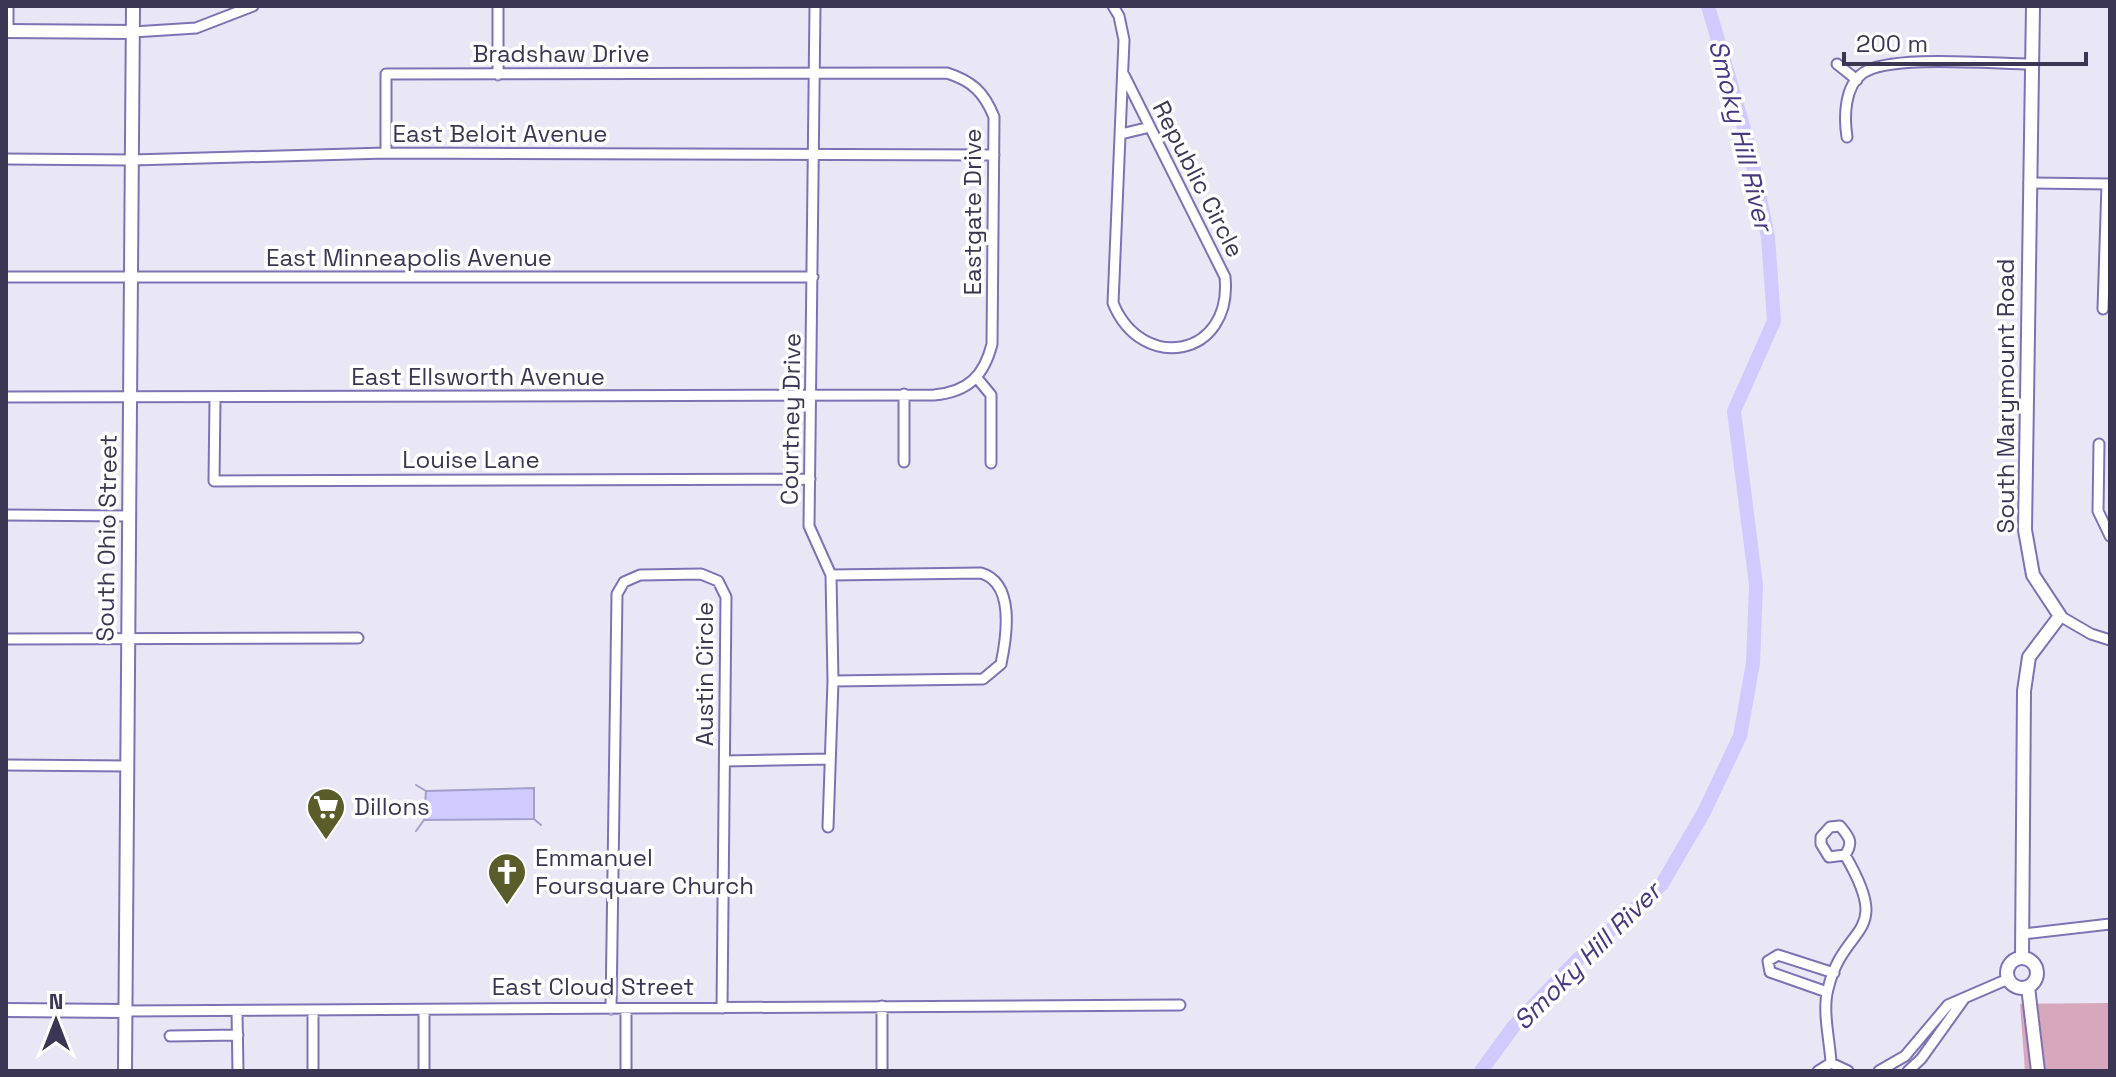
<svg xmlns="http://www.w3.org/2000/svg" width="2116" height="1077" font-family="'Space Grotesk',sans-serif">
<rect width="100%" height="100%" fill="#e9e7f6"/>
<path fill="#d7a7bb" d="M2110,1003V1071H2025L2020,1004Z"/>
<path fill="#d1cafe" stroke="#a49ecb" stroke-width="2" d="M534,788V819L424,820L426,791Z"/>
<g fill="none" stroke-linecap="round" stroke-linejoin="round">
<path stroke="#a49ecb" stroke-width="2" d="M416,785L426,791
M534,819L541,825
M416,831L424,820"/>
<path stroke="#d1cafe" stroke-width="14" d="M1481,1071L1514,1026L1575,962L1662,884L1704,812L1740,736L1753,663L1756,585L1734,411L1774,321L1768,237L1749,146L1708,6"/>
<g stroke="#7e72b4" stroke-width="13">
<path id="street" d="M498,6V75
M815,6L809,526L831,575L833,681L828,827
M1113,6L1119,16L1124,40L1113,303C1142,374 1233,357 1225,277L1124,75
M8,31V6
M133,32L196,28L253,6
M1837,64L1857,80
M1121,134L1150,127
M1847,137C1844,118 1844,86 1863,73C1890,54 1995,64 2032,64
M6,159L132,160L386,153L994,155
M2029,183L2110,184
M6,277H813
M2103,309L2107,184
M977,378L991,395V463
M6,397L934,395C968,392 984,376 992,344L994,117C984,92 972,81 947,73L386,74V153
M215,399L214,481L810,479
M2099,444L2098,511L2110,536
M904,462V394
M6,515L129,516
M831,575L981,573C1015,583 1007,635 1001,664L983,679L833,681
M2060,616L2091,634L2110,640
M6,639L358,638
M725,761L830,759
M6,765L127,766
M2023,934L2110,924
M1827,992L1770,972L1768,961L1778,955L1834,973
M611,1009L617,594L624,582L640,575L701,574L718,581L726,597L722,1008
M313,1010V1071
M125,1011L1180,1005
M237,1011L238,1071
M424,1011V1071
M170,1036L238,1035
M1831,1063C1830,1041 1822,1011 1828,989C1844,921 1894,939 1845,855C1854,842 1849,837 1840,826L1830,827L1821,837V844L1829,857L1845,855
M626,1071V1009
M882,1071V1006
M1818,1071L1831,1063L1848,1071
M1879,1071L1905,1056L1948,1005L2008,979
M1908,1071L1921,1059L1964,999"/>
</g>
<g stroke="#7e72b4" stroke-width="16">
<path id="secondary" d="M6,31L133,32
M2007 973a15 15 0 1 1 30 0a15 15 0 1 1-30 0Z
M2022,958L2024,691L2029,657L2060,616L2033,575L2025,530L2033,6
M2028,987L2038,1071
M6,1010L125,1011
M125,1071L133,6"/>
</g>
<use href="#street" stroke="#fff" stroke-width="9"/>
<use href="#secondary" stroke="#fff" stroke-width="12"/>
</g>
<defs>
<g id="supermarket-pin" transform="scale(2)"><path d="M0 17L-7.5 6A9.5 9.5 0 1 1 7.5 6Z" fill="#5a5c2a" stroke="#fff"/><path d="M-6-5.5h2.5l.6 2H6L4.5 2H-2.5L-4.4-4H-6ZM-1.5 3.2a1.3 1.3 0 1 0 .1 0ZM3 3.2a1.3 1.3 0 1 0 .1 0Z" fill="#fff"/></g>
<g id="church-pin" transform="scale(2)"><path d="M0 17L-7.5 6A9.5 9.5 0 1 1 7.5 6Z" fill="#5a5c2a" stroke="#fff"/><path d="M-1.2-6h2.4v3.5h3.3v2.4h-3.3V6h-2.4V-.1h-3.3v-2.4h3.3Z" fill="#fff"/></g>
</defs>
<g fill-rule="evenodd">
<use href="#supermarket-pin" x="326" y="807"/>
<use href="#church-pin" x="507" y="872"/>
</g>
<g text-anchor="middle" stroke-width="7" stroke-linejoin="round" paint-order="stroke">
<g font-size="24" fill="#3b3653" stroke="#fff">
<text x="561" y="62">Bradshaw Drive</text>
<text x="500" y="142">East Beloit Avenue</text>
<text transform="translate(1198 179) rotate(63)" y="8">Republic Circle</text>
<text transform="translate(973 212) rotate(-90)" y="8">Eastgate Drive</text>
<text x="409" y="266">East Minneapolis Avenue</text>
<text x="478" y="385">East Ellsworth Avenue</text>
<text transform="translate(2006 396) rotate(-90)" y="8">South Marymount Road</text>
<text transform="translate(791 419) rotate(-89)" y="8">Courtney Drive</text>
<text x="471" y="468">Louise Lane</text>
<text transform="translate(107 538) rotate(-89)" y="8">South Ohio Street</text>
<text transform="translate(705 674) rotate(-90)" y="8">Austin Circle</text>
<text x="593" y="995">East Cloud Street</text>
</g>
<g font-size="24" fill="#3b3653" stroke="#fff" text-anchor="start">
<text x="354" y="815">Dillons</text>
<text x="535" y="866">Emmanuel<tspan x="535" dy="28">Foursquare Church</tspan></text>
</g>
<g font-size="26" font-style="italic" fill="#493781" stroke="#fff">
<text transform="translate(1741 135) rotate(76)" y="9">Smoky Hill River</text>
<text transform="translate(1587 956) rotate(-45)" y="9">Smoky Hill River</text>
</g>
</g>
<rect width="2116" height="1077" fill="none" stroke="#3b3653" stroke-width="16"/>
<g transform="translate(56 1021)" stroke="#ffffff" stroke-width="6" paint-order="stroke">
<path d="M0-6L14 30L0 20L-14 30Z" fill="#3b3653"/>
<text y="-12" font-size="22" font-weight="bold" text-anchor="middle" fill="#3b3653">N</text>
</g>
<path d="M1844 52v12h242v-12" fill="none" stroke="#3b3653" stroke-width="4"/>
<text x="1856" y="52" font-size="24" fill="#3b3653" stroke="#ffffff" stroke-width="6" paint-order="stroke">200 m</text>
</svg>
